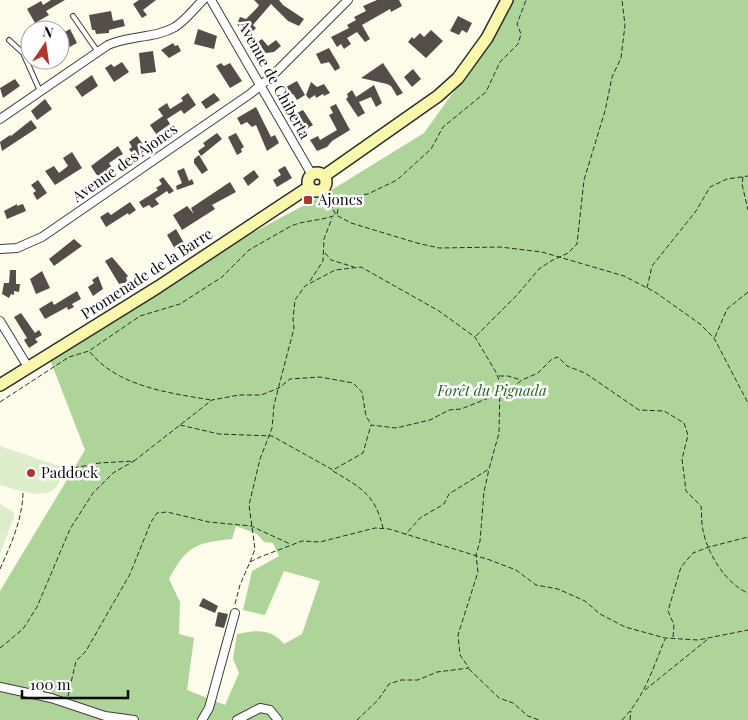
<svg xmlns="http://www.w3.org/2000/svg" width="748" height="720" font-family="'Playfair Display',serif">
<rect width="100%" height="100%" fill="#fdfceb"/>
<path fill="#aed499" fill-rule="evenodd" d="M512,0H748V720H0V591L85,450L49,357L179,272L325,194L424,133L495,34ZM236,526L257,534L264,542L273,543L279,556L252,571L243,610L265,615L284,571L320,581L302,634L284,644C271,628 256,630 237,634L233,659L239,673L225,705L187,690L194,638L179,634L180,602L169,579C187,545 196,543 232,539Z"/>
<path fill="#ddedc9" d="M0,446L62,467C62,507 23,492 0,485Z
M0,504L14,512V517L0,554Z"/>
<path fill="#534e49" d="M51,0H65L46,11L49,15L35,23L27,9L41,1L43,5Z
M139,0H156L143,10L147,15L142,18L133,4Z
M254,0H279L283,5L304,19L299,26L288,21L271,4L253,25L256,28L250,34L238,22L240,17L246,19L257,8L259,5Z
M377,0H399L402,6L391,12L390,9L362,25L370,39L365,42L357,32L347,38L351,44L344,49L341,44L337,47L331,37L349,28L347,25L356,20L354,17L366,11L363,6Z
M111,11L113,21L123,19L125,26L109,30V33L96,34L95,30H92L89,15Z
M458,16L472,23L467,33L462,30L459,35L450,31Z
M70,29L77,43L66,49L62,42L65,41L61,34Z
M198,29L217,36L214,49L194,44Z
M431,30L443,41L426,58L408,42L412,37L414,39L420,33L424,37Z
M262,39L268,46L276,40L281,46L274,52L266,53L256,43Z
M173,43L175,46L178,45L181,51L169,58L161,50Z
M329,48L339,65L340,68L335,71L329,62L321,64L316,54Z
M153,51L156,72L141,74L139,53Z
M122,62L129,72L114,82L105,68L111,64L114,67Z
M221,63L224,66L230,63L242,81L230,88L216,66Z
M383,63L403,93L397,96L391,86L387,84L361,78Z
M413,69L421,79L412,87L404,77Z
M92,75L98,86L82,97L75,87Z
M15,79L20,86L3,98L0,88Z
M297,81L305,95L297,100L293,94L291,95L286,87Z
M311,82L317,87L324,84L330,93L324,96L323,94L316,98L315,95L309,99L306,95Z
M374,85L382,103L376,107L371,97L359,102L365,113L358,117L346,99L348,97L347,94L352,90L356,97Z
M188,93L196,105L184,114L181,110L167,119L170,124L156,134L150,125L163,116L158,109L167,103L170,109L183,101L181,98Z
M214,93L220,100L206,109L201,102Z
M45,99L52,109L37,120L31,111Z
M336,104L350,130L332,141L327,147L317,151L310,140L318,136L320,140L337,130L329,115L333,113L330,107Z
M256,107L271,137L275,135L279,143L267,151L256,125L252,127L247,122L241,125L237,118Z
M303,110L313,125L305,130L295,114Z
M31,120L37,128L2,151L0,142L10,135L11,136Z
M217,133L222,139L201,156L198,151L205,146L203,143Z
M236,133L244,147L241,149L242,152L237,155L228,137Z
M137,136L147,150L135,158L129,149L132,147L129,142Z
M118,146L123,154L109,163L112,168L100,177L96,174L91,166Z
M72,152L82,168L55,185L45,171L54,166L59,173L68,166L63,158Z
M199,155L208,170L202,174L194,163V159Z
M285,166L292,178L277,187L273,180L281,175L278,170Z
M184,168L189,181L192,179L194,184L177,190L176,186L182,183L177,171Z
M254,170L259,177L248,186L243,178Z
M163,177L174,191L169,194L167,191L155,199L159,204L152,208L149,205L143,208L139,202L158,190L156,188L162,184L159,180Z
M38,180L47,193L37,200L33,193L36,191L31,185Z
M230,182L236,192L212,205L215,209L182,230L173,215L187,206L194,214L191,208Z
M130,202L136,210L129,215L128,213L106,227L100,217L108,212L111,215Z
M17,204V206L23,204L26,211L7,219L4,211Z
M176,229L184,243L175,249L167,235Z
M74,239L82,246L54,266L49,259Z
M112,257L128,276L126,278L128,282L119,284L113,274L105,261Z
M10,270H16V284H20L19,292L14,291V295L11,294L9,298L2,294L4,283H9Z
M42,271L50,288L36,294L30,279Z
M98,276L103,289L93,296L88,287L94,283L92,280Z
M77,291L81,299L72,304L74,307L68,310L67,307L45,319L39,309L52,301L54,305Z
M21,313L35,333L39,330L42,335L35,339L38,342L29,348L24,340L27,338L14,317Z
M203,598L218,606L215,613L199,606Z
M218,612L228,614L224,628L215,626Z"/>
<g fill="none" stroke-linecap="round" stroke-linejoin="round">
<g stroke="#3e3e3e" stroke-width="6">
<path id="service" d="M73,16L98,52
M9,40L23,53L40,91"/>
</g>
<g stroke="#3e3e3e" stroke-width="10">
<path id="minor" d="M211,0L312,175
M0,119L108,45C129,35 154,39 175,27C186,20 194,9 203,0
M0,249L17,248L42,237L250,94L273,75L348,0
M0,321L28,367
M0,687L51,698L105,716L134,720
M202,720L209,708L235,613
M237,720L260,708L270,710L278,720"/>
</g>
<g stroke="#2d2d2d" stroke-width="14">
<path id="secondary" d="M308 182a9 9 0 1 1 18 0a9 9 0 1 1-18 0Z
M324,176L438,96L458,78L487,38L507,0
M0,385L158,287L309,187"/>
</g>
<path stroke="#2d2d2d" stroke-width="1" stroke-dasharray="5 2.5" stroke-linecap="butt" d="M743,177L742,184L748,210
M327,195L332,183
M313,196L325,194L336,215L351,223L417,243L439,248L500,247L542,252L624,276L655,292L700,324L714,338L748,403
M337,214L339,205L350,196L368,194L397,180L431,149L443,127L486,92L500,62L518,44L521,34L517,24L526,0
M325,253L331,260L354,267
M310,281L323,261L324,239L332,218
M647,288L652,266L696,211L710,187L727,179L748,176
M476,336L517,295L539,269L551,261L568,253L577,244L584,180L605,111L612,77L621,58L625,25L622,0
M715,337L727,309L748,292
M90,352C118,387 170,393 211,400
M499,376H508L521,380
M0,402L69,357L89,351L102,342L140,316L180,304L222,277L249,250L291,226C305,220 321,221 336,215
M180,425L219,434L272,436L333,470L363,453L371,425L396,428L430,420L449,410L461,409L509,390L522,380L538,373L552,359L558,357L567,366L585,373L639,410L664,411L684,423L688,435L682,459L686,491L701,506C702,514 701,522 703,530C707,553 726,584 748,593
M74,468L99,463L134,461L212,400L239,395H261L279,388L290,379L320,377L353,383L362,392L366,416L371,424
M333,471C361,488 375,494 383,528
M250,562L255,549L249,505L260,459L272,428L274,405L294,328L293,319L295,300L305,286L335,270L361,267L439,311L475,337L497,374L500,384L499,433L489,469L449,494L444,504L420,518L405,535
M0,569C11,544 22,521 23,493
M235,604L240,585L250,562L260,557L302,541L320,542L375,528L389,529L490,560L516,570L536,585L558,589L585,601L600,614L625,627L665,638L698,640L748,630
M673,637L674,625L668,611L681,567L693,553L709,547L748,537
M0,648L23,629L37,607L70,529L93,493L113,473L134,461
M469,669L499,698L513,703L528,716L539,720
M645,690L708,639
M68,696L76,661L86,651L130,574L151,522L157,513L167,512L209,522L251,526L290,544
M357,720L378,700L389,684L401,680H418L437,672L469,668L460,655L458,635L478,572L476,555L480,541L484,492L489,469
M622,720C644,698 653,668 665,639
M630,720L631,711"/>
<use href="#service" stroke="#fff" stroke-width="4"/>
<use href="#minor" stroke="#fff" stroke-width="8"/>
<use href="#secondary" stroke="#f9f7ab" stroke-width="11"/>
</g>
<g fill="#b0352f" stroke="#fff" stroke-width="2">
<rect x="303" y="195" width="10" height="10" rx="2.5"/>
<circle cx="31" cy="473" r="5"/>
</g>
<g text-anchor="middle" stroke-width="5" stroke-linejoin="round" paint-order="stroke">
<g font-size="15" fill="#0b0b0b" stroke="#fff">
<text transform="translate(274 80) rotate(61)" y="5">Avenue de Chiberta</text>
<text transform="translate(125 163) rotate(-35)" y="5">Avenue des Ajoncs</text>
<text transform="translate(147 274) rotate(-33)" y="5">Promenade de la Barre</text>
</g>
<g font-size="15" fill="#0b0b0b" stroke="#fff" text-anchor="start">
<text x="318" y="205">Ajoncs</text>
<text x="41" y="478">Paddock</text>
</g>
<g font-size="15" font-style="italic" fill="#285d21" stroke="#fff">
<text x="492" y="396">Forêt du Pignada</text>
</g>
</g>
<g transform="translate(45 45) rotate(13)"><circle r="24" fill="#ffffff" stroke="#9d9d9d"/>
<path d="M0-4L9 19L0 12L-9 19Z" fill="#b0352f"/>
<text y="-8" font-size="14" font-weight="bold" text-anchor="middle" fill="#0b0b0b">N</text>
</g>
<path d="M22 690v8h106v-8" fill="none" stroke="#0b0b0b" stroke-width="2.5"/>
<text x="30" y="690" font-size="15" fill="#0b0b0b" stroke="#ffffff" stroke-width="4" paint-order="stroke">100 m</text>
</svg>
